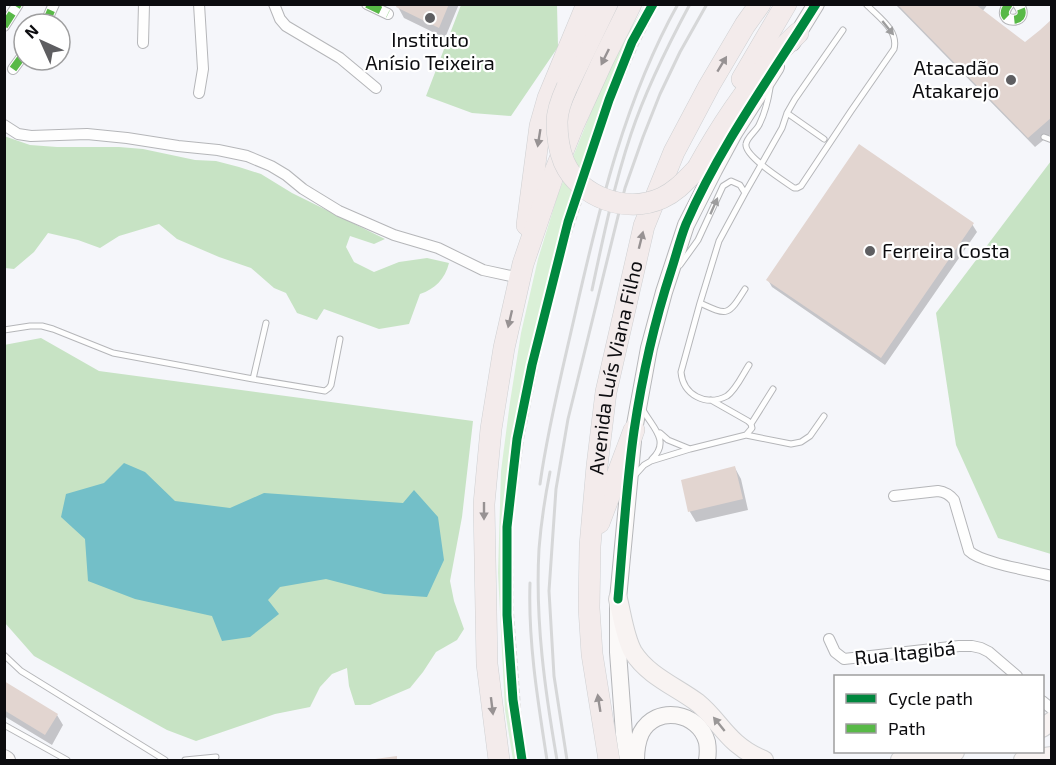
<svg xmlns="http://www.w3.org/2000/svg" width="1056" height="765" font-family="'Exo 2',sans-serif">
<rect width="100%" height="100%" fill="#f5f6fa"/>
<path fill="#daf0d7" d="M645,5H650C607,83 579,168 557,254C537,326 517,402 509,476C499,570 503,667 517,760H513L505,710L498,573L501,471L510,402L521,333L538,259L558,194L601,87L630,30Z"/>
<path fill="#c7e3c4" d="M461,5H557L558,47L511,116L472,113L426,96Z
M4,136L30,145L57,147H119L143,149L195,160L216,161L239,167L261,174L292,193L385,239L374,244L350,236L346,247L354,262L374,272L399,262L427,258L449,263C445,279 435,289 420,294L409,324L379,329L324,309L317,320L297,313L286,293L274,288L251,268L219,257L177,239L159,224L119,236L100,248L78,240L48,233L34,252L14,269L5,268Z
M1051,161V554L998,538L956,445L936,313Z
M41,338L99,371L473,421L462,517L450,581L454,601L464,629L457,640L436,652L423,672L410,688L370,705H355L349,686L347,668L332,674L320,687L310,707L275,714L196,741L167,730L34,656L5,623L4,345Z"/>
<path fill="#73bfc8" d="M124,463L145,472L175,501L230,508L264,493L403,503L414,490L438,517L444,560L427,597L384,594L326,579L280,587L268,600L279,614L250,637L222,641L212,616L135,599L88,581L85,539L61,517L66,494L104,483Z"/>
<path fill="#0003" d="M399,4H459L445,38L404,18L398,7Z
M895,4H988L982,12L1025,44L1052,21V133L1035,147Z
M972,224L977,232L885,365L772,287L768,280Z
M735,468L741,479L748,510L696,522L690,512L682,481Z
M4,683L57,715L63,725L52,745L4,716Z"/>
<path fill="#e2d5d0" d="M397,4H449L439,28L396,7Z
M897,4H975L1025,42L1040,30L1052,19V117L1028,138Z
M859,144L974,223L881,358L766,280Z
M735,466L743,499L688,512L681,480Z
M4,681L58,714L45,735L4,710Z
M397,756V760H375V759Z"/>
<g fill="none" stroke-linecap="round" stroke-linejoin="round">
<g stroke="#b5b6b9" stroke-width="7">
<path id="lane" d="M770,88C768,101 765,113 759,125C756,131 747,137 746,144C744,156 784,181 794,188H797L801,186L851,111L894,49C899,30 878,17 866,4
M787,113L824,139
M1044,137L1052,140
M745,193L782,128L787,113L795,99L843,30
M680,265L698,240L723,186L731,181L740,185L745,193L719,241L700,303L681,372C683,395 706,407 727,396C736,390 743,374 749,365
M700,303C728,316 728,316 745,289
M4,330L30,326H42L53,329L113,353L253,379L325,391L329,388L331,385L340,339
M253,379L266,323
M711,400L748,421L751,424L752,428L746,435
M643,410C652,427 671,441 652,459
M751,424L773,389
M660,433L668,440L690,449
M635,475L644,465L651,461L690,449L746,435L791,444L801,442L810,436L824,416
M4,655L21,671L165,760
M4,725L67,760
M185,760L216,757"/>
</g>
<g stroke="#b5b6b9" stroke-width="12">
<path id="street" d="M274,4L280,19L286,26L340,58L376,88
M367,4L388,14
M1009,4C992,25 1034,25 1018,4
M45,24L54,4
M4,26L18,4
M143,43L144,4
M13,69L24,54
M199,93L203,69L199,4
M4,125L18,134L31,136L87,134L127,138L178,146L218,150L247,156L271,166L286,175L303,189L339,211L394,235L438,248L483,270L520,278
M894,496L938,491C945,492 949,494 954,500L969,551C981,563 1033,571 1052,576
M829,639L835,652L844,659L959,646H972L981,648L989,652L1017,676
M1042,701L1052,709"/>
</g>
<g stroke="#b5b6b9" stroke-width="18">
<path id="secondary" d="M792,43L816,4
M4,758L7,760
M628,760L624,734L618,652V599L634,430L649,348L664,292L686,225L714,170L734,133L776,67
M636,760C636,751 637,742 641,733C656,704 699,712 707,742C708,748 708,754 707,760"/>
</g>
<g stroke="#cfd0d2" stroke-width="20">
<path id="primary" d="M618,599C622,615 625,638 633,652C648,676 677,687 698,703C713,715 722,731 736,743C745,751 754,756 764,760
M1042,728L1052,721
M900,760L955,752
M1023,760L1052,756"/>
</g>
<g stroke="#cfd0d2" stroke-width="22">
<g id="highway">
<path d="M742,79L786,4"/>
<path d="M567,87L607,4"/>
<path d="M697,169C724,120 757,71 798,33"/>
<path d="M527,225L540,126L548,98L587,4"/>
<path d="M599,523L634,430"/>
<path d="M499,760L487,664L484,504L491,429L504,348L523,264L552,179L573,126L604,58L631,4"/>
<path id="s1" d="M609,760L592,654L589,608L590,546L597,466L606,392L644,226L674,152L709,86L745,25L760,4"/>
</g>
</g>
<path stroke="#d9d9da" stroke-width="1.5" stroke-dasharray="4.5 3" stroke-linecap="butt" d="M590,173L612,105L638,45L659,4
M527,760L522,731L513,609L512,528L523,441L538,364L566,250L581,203"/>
<use href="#lane" stroke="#fefefe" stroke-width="5"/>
<use href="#street" stroke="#fefefe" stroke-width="10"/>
<use href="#secondary" stroke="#fbf9f8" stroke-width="16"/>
<use href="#primary" stroke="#f8f3f2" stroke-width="18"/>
<use href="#highway" stroke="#f3ebeb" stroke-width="21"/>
<path stroke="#d6d7d8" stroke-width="3" d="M592,290C603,238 614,185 631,134C646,89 667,47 690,4
M550,472C545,497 541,523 539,549C535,620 545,691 557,760
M540,484C548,426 563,368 576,310C600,205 625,99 678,4
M530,583C528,642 538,702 547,760
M567,760L554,676L549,591L556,489L568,419L625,188L643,137L660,94L680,52L707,4"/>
<g stroke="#cfd0d2" stroke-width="22" stroke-linecap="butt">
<path id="highway-bridge" d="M567,87C562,98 557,110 557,122C557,136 559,150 564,162C580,198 627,214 662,198C677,191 686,180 697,169"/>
</g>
<use href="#highway-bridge" stroke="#f3ebeb" stroke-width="21"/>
<path stroke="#58b947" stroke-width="8" stroke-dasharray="15 8" stroke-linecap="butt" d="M367,4L388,14
M1009,4C992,25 1034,25 1018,4
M45,24L54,4
M4,26L18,4
M13,69L24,54"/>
<g stroke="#fff" stroke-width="13">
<path id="cycleway" d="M618,599C623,543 626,487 634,431C642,377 654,323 671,271C676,256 680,239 686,224C720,146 771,76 816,4
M522,760L513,700L507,615V527L517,439L532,365L568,222L609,100L632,42L653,4"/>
</g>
<use href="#cycleway" stroke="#00873e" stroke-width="9"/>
</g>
<defs><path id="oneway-solid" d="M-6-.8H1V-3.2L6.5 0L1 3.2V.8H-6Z" transform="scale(1.5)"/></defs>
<g fill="#9d9d9e">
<use href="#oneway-solid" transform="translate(888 28) rotate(51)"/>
<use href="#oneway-solid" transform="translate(714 206) rotate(-66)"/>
</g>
<g fill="#979293">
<use href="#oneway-solid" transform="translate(605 57) rotate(116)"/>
<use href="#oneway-solid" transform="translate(722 64) rotate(-59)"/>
<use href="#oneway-solid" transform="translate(539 138) rotate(99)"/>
<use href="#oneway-solid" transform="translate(641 240) rotate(-76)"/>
<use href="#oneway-solid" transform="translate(510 319) rotate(103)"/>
<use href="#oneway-solid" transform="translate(484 511) rotate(90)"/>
<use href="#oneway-solid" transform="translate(599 703) rotate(-99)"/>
<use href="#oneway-solid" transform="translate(492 706) rotate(83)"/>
</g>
<use fill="#9a9797" href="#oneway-solid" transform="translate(719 724) rotate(-129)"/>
<g fill="#5e5e61" stroke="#fff" stroke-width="2">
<circle cx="430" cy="18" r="6"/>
<circle cx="1011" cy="80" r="6"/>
<circle cx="870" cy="251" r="6"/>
</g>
<g text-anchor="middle" stroke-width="4.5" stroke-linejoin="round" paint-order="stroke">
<g font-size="20" fill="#0c0c0f" stroke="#fff">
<text x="430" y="47">Instituto<tspan x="430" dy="23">Anísio Teixeira</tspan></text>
<text x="999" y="75" text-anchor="end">Atacadão<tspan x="999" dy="23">Atakarejo</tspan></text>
<text x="882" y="258" text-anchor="start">Ferreira Costa</text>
</g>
<g font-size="20" fill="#0c0c0f" stroke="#fff">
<text dy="7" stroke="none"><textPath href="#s1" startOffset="396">Avenida Luís Viana Filho</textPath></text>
<text transform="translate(905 653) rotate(-6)" y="7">Rua Itagibá</text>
</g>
</g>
<rect width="1056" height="765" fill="none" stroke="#0c0c0f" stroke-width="12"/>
<rect x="834" y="675" width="210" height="78" fill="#ffffff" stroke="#9e9e9f" stroke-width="1.5"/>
<rect x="846" y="694" width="30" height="9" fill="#00873e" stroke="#9e9e9f" stroke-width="1.5"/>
<text x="888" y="705" font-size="18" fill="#0c0c0f">Cycle path</text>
<rect x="846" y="724" width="30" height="9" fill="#58b947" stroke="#9e9e9f" stroke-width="1.5"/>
<text x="888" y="735" font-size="18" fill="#0c0c0f">Path</text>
<g transform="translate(42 42) rotate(315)"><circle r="28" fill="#ffffff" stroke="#9e9e9f" stroke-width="1.5"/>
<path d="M0-4.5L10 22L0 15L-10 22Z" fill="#5e5e61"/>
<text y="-9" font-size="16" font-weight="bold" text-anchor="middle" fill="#0c0c0f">N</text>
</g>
</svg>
